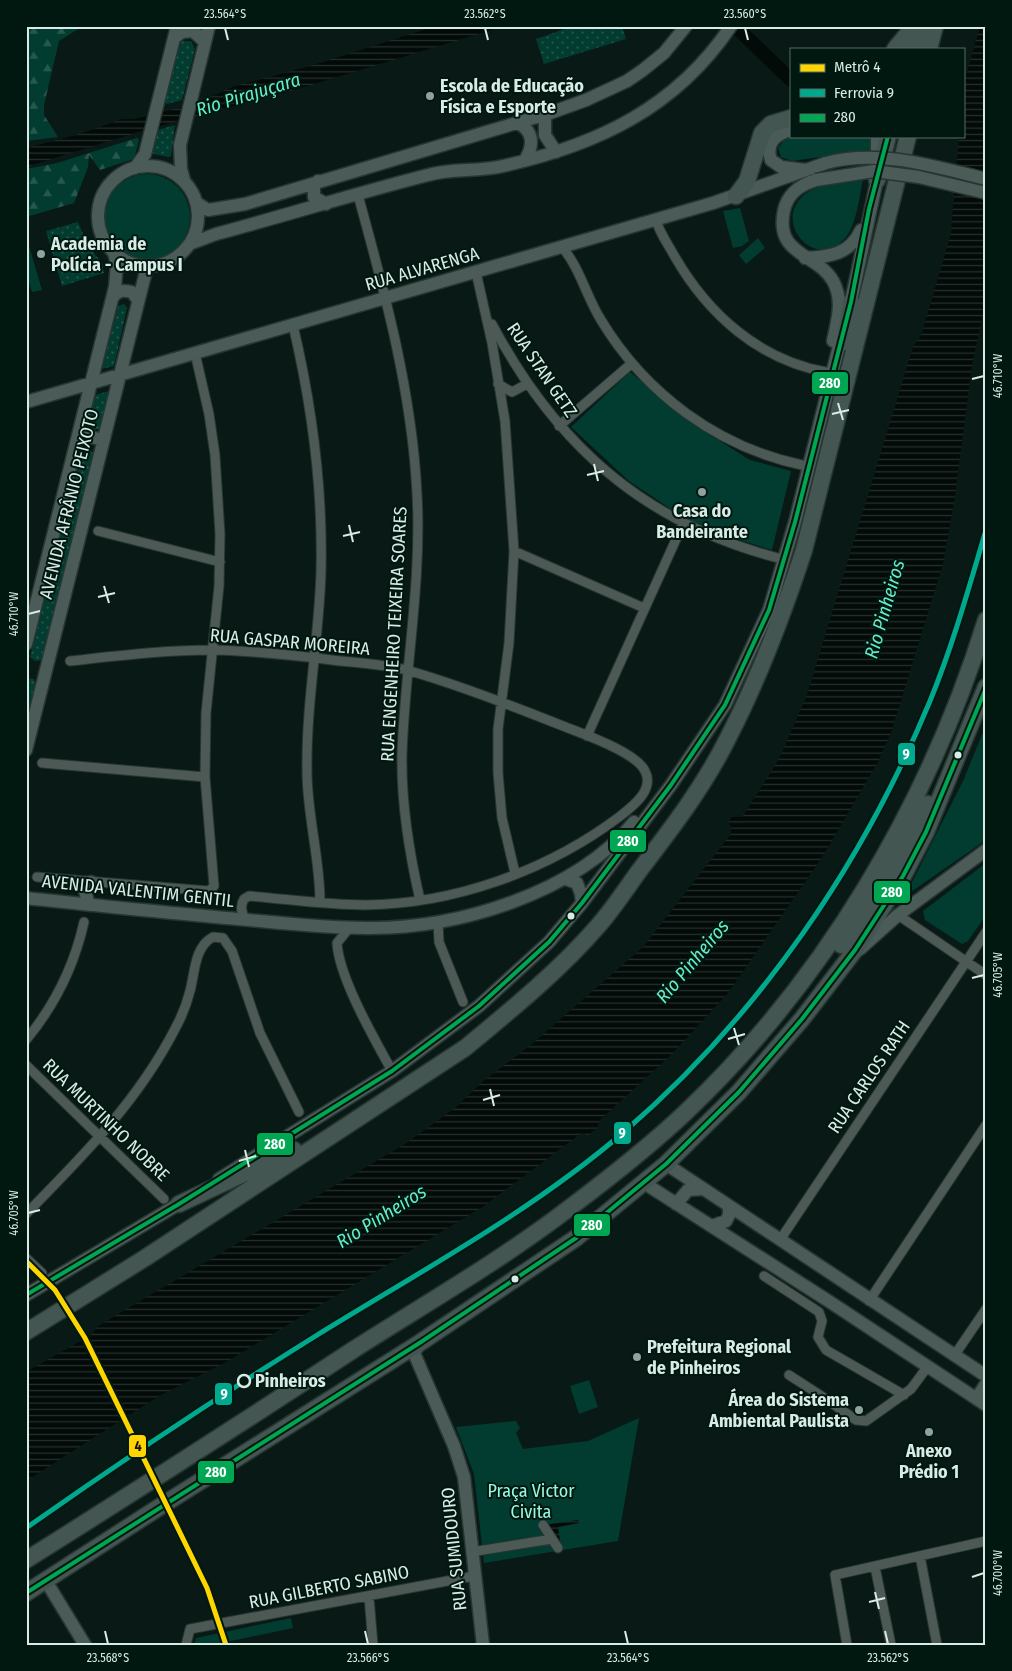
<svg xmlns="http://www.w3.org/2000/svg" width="1012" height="1671" font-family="'Fira Sans Condensed',sans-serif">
<defs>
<pattern id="grass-dots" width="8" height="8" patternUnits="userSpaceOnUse" patternTransform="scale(1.25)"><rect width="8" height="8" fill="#023b2f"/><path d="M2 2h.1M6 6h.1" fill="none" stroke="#26584d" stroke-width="1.8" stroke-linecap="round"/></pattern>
<pattern id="forest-firs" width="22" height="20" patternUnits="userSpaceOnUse" patternTransform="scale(1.25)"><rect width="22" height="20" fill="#023b2f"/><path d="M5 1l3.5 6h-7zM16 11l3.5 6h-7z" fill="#26584d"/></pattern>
<pattern id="water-rules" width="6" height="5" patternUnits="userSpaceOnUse" patternTransform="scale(1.25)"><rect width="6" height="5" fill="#020b07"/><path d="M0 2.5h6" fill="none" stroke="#262f2b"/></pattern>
</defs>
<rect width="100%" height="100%" fill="#091a16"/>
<path fill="url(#grass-dots)" d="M573,26H622L626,39L544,64L536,39Z
M183,41H191L195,49L182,100L167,104L164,101L178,45Z
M175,125L171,156L169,157L153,154L152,151L158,130Z
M78,222L88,246L102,263L104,273L62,286L46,231Z
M124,304L127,308L114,366L101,369L118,306Z
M109,391L100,429L89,430L87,427L95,395Z
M89,448L93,453L42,660L35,661L30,657L81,450Z
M26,678L34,679L36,683L26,724Z"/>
<path fill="url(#forest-firs)" d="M26,26H83L59,41L44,105V115L58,137L26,141Z
M137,138L139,140L134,159L100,170L89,155L88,167L74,203L26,217V169L57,163Z"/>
<path fill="#023b2f" d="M794,136H870L871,150L792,161L781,157L778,148L785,139Z
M104 217a43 43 0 1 1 86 0a43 43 0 1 1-86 0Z
M863,179C860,194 856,226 846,237C815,275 768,218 808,192C823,182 846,181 863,179Z
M740,208L749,241L742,246L733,248L723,211Z
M26,236L42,290L32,292L26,273Z
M758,238L765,248L746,264L739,255Z
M630,372L696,426L750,460L791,471L772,550L708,530L686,519L629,481L571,427Z
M986,725V840L905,896L963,781Z
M986,863V915L968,941L962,944L925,920L923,911Z
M589,1380L598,1407L579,1414L570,1386Z
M639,1418L618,1541L484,1563L474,1474L456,1427L516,1421L520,1428L516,1433L523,1449L588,1441Z
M291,1618L293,1628L212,1645H194L196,1638Z"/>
<path fill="url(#water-rules)" d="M436,26H505L298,89L145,130L26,167V148L80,134L122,119H134L195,104L235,86L310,66Z
M980,26H986V301L972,365L955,496L943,564L892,730L878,762L821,859L728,993L672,1054L600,1120L597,1128L587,1136L584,1133L579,1135L484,1206L228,1361L159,1396L26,1481V1372L91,1335L98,1326L405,1144L455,1108L481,1083L532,1044L643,947L731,834V827L728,822L732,817L743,816L779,759L807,695L913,347L921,336L951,233L959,136H963L964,83Z
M578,1520L579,1523L558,1527L561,1548L544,1525Z"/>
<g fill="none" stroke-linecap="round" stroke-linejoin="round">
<path stroke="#020b07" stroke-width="14" d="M735,26L791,80"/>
<g stroke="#283632" stroke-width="11">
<path id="street" d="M358,195C385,293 412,392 417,494C422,581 405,667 402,754C401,803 409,852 420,900
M656,220C660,234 668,244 675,257C708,314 759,360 826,372
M562,247C580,268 586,296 601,320C645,393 717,447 802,465
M476,272L492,343L505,421L514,551L509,643L498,729V773L502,818L515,873
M492,324C556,445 644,523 778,558
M293,325C312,406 323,488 321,572C319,638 306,704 307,771C307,815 320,858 320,902
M498,384L512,392L527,384
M559,426L631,364
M98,531L220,562
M514,551L644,608
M70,661C117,656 165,650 212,650C252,651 292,655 332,660C358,663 385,664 410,671C462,686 513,706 563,726C583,734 636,752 645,771C655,790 632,807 619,817C547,871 454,904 365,905C326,905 287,899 249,896L244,899C240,906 241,913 246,920
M587,736L683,524
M42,763L205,777
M37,877L209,891L214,886L205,777L206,713L219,586L220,534L215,455L209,414L195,353
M898,915L986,975
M438,922L439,942L463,1002
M350,927L337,943C339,978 375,1040 392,1071
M26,1040C55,1005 74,967 84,922
M26,1065L164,1199
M26,1214C83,1156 139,1100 176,1027C182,1016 187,1003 190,991C195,973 194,947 213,937L223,938L232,951L260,1033L299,1112
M780,1240L986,932
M26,1258L42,1273
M764,1276L819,1312L822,1321L818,1337L826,1350L904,1395
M869,1301L986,1125
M954,1356L986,1309
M789,1375L823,1397
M826,1399L856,1420L866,1421L911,1389L928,1366
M543,1525L558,1548
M471,1552L552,1539
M920,1556L937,1645
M875,1567L891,1645
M369,1597L373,1645
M186,1645L190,1629L474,1576
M847,1645L835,1575L986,1541"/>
</g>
<g stroke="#283632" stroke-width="15">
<path id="secondary" d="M174,38L182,32L193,31L205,42
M545,115V135L556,152
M517,123C534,130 534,146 525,160
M791,130C776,134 765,143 771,160L781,167L806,170
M98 216a50 50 0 1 1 100 0a50 50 0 1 1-100 0Z
M135,168L145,154L177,26
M184,180L181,169L180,145L209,26
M816,180C800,185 788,193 784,210C774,256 817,253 833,281C844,301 837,321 833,341
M318,181L314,187V197L326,204
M197,203L208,210L245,204L550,113L586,100L627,81L643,70L664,53L686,26
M192,243L216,234C287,215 357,193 428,175C452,168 478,172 503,166C597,145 676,108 731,26
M805,258C830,257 850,254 861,230
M113,297C118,290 123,290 132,292L138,300
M849,311L877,180V136
M26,402L713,203L826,163
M79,434L103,440
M26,644L115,287L117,264L114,253
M26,750L147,267
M566,879L577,883L581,894L582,903
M26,898C89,905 152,911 215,917C265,921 316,928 366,928C457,929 574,894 634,822
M89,905L85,891L91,882
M860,949L898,915L986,850
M666,1164L986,1376
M219,1179L392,1071L479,1006L549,942L582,903L671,785L725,705L769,610L795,522L843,330
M644,1183L830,1302L986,1405
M676,1204L688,1190L703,1189
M712,1226L726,1221L729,1215V1207
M26,1295L187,1199
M420,1343L414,1353L454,1446L464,1477L483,1645
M983,1403L980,1393L986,1384
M46,1581L85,1645"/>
</g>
<g stroke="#283632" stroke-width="19">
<path id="highway" d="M895,49L914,26
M913,49L923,26
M929,49L935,26
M877,180L888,136
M736,196L747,181L762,133L771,124L791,118
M845,342L851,302
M841,945L886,879L928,804
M179,1204L294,1150
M26,1332L145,1258L465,1048C511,1010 559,971 598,926C613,909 626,889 639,871C672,828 705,785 729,736C760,676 783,614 804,550L908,136
M26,1560C136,1491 245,1421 353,1350C425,1304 500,1261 568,1209C608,1179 649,1147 686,1112C826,979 929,804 986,620
M26,1593L161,1506L421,1342L576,1238L666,1164L739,1092L802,1019L855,950L903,876L926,832L986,687"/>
</g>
<use href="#street" stroke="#4c5955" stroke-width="9"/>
<use href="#secondary" stroke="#4b5b57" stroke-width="12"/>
<use href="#highway" stroke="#435652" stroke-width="16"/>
<g stroke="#283632" stroke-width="15" stroke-linecap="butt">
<path id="secondary-bridge" d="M826,163C879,149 933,166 986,179
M816,180L874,171L919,177L986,193"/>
</g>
<use href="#secondary-bridge" stroke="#4b5b57" stroke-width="12"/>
<g stroke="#011811" stroke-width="8">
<path id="bus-1" d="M26,1295L179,1204L392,1071L479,1006L549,942L582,903L671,785L725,705L769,610L795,522L851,302L869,209L888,136
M26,1593L421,1342L576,1238L666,1164L739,1092L802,1019L855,950L903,876L926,832L986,688"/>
</g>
<use href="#bus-1" stroke="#00a651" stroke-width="4"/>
<g stroke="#011811" stroke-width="9">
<path id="rail-1" d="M26,1528C120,1462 216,1398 314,1337C419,1272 531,1212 625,1131C760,1014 862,865 930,701C953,645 969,587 986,530"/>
</g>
<use href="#rail-1" stroke="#00a88e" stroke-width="5"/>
<g stroke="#011811" stroke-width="9">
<path id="metro-1" d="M26,1261L55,1290L85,1338L207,1588L226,1645"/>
</g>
<use href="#metro-1" stroke="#ffd500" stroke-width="5"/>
</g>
<path fill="none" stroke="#d9ebe5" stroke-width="2" d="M225,28L228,40M485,28L488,40M745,28L748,40M972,379L984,376M838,403L843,420M832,414L849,410M594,464L598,481M587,475L604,471M349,525L353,542M343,536L360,532M104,586L109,603M98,597L115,593M28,614L40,611M972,978L984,975M734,1028L739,1045M728,1039L745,1034M490,1089L494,1106M483,1100L500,1095M245,1150L249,1167M239,1161L256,1156M28,1213L40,1210M972,1577L984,1573M875,1592L879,1609M869,1602L885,1598M105,1631L108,1644M365,1631L368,1644M625,1631L628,1644M885,1631L888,1644"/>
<g fill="#90a29d" stroke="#011811" stroke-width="2">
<circle cx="430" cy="96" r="5"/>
<circle cx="41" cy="254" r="5"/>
<circle cx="702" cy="492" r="5"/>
<circle cx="637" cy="1357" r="5"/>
<circle cx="859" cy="1410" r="5"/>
<circle cx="929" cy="1432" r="5"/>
</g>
<g fill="#d9ebe5" stroke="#011811" stroke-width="2">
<circle cx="958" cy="755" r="4.5"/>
<circle cx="571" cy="916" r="4.5"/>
<circle cx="515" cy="1279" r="4.5"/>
</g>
<circle fill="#011811" stroke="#d9ebe5" stroke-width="2.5" cx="244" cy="1381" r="6"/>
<g text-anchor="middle" stroke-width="4" stroke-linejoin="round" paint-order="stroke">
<g font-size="18" font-weight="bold" fill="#d9ebe5" stroke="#011811" text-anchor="start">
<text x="440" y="92">Escola de Educação<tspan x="440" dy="21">Física e Esporte</tspan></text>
<text x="51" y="250">Academia de<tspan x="51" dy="21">Polícia - Campus I</tspan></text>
<text x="702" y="517" text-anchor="middle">Casa do<tspan x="702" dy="21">Bandeirante</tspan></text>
<text x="647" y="1353">Prefeitura Regional<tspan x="647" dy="21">de Pinheiros</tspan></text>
<text x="849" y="1406" text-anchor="end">Área do Sistema<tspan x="849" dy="21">Ambiental Paulista</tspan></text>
<text x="929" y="1457" text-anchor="middle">Anexo<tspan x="929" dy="21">Prédio 1</tspan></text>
</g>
<g font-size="18" fill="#d9ebe5" stroke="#011811">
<text transform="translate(422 269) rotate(-16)" y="6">RUA ALVARENGA</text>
<text transform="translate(542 370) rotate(56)" y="6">RUA STAN GETZ</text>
<text transform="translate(69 504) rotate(-76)" y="6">AVENIDA AFRÂNIO PEIXOTO</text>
<text transform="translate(394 634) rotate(-87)" y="6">RUA ENGENHEIRO TEIXEIRA SOARES</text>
<text transform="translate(290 642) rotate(5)" y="6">RUA GASPAR MOREIRA</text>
<text transform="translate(138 891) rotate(6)" y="6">AVENIDA VALENTIM GENTIL</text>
<text transform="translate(869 1077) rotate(-56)" y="6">RUA CARLOS RATH</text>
<text transform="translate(106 1120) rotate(44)" y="6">RUA MURTINHO NOBRE</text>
<text transform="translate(454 1549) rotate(-96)" y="6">RUA SUMIDOURO</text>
<text transform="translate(329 1587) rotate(-11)" y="6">RUA GILBERTO SABINO</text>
</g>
<g font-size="18" font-weight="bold" fill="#d9ebe5" stroke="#011811" text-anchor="start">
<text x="255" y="1387">Pinheiros</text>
</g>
<g font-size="18" fill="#96fadd" stroke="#011811">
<text x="531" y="1497">Praça Victor<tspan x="531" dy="21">Civita</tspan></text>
</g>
<g font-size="19" font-style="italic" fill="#65ecc9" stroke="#011811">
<text transform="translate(248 94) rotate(-17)" y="7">Rio Pirajuçara</text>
<text transform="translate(884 609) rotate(-74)" y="7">Rio Pinheiros</text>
<text transform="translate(692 961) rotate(-50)" y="7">Rio Pinheiros</text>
<text transform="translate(381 1216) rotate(-32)" y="7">Rio Pinheiros</text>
</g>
</g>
<g stroke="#011811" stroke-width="2">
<rect x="811" y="371" width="38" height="24" rx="5" fill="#00a651"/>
<rect x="897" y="742" width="19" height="24" rx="5" fill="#00a88e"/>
<rect x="609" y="829" width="38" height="24" rx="5" fill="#00a651"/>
<rect x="873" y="880" width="38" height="24" rx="5" fill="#00a651"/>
<rect x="613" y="1121" width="19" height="24" rx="5" fill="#00a88e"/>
<rect x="256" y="1132" width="38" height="24" rx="5" fill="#00a651"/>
<rect x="573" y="1213" width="38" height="24" rx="5" fill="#00a651"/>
<rect x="214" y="1382" width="19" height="24" rx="5" fill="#00a88e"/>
<rect x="128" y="1434" width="19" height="24" rx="5" fill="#ffd500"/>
<rect x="197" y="1460" width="38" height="24" rx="5" fill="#00a651"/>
</g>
<g font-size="14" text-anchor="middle" font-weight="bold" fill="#fff">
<text x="830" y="388">280</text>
<text x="906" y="759">9</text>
<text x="628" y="846">280</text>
<text x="892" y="897">280</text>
<text x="622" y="1138">9</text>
<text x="275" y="1149">280</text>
<text x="592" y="1230">280</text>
<text x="224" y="1399">9</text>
<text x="216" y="1477">280</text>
</g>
<g font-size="14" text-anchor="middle" font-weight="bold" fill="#111">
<text x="138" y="1451">4</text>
</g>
<rect width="1012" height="1671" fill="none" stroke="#011811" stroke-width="55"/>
<rect x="790" y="48" width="175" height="90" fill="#011811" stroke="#576c66"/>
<rect x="800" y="64" width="25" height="8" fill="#ffd500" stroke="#576c66"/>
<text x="834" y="72" font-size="15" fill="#d9ebe5">Metrô 4</text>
<rect x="800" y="89" width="25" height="8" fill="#00a88e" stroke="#576c66"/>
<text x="834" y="98" font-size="15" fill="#d9ebe5">Ferrovia 9</text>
<rect x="800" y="114" width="25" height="8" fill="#00a651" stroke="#576c66"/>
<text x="834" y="122" font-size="15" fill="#d9ebe5">280</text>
<rect x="28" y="28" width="956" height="1616" fill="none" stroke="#d9ebe5" stroke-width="2"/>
<g font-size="12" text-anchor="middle" fill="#d9ebe5">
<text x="225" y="18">23.564°S</text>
<text x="485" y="18">23.562°S</text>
<text x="745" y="18">23.560°S</text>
<text transform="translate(998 376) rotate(-90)" y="4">46.710°W</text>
<text transform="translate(14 614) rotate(-90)" y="4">46.710°W</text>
<text transform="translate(998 975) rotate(-90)" y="4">46.705°W</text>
<text transform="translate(14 1213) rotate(-90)" y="4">46.705°W</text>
<text transform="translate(998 1573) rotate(-90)" y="4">46.700°W</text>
<text x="108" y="1662">23.568°S</text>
<text x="368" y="1662">23.566°S</text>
<text x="628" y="1662">23.564°S</text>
<text x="888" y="1662">23.562°S</text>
</g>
</svg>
